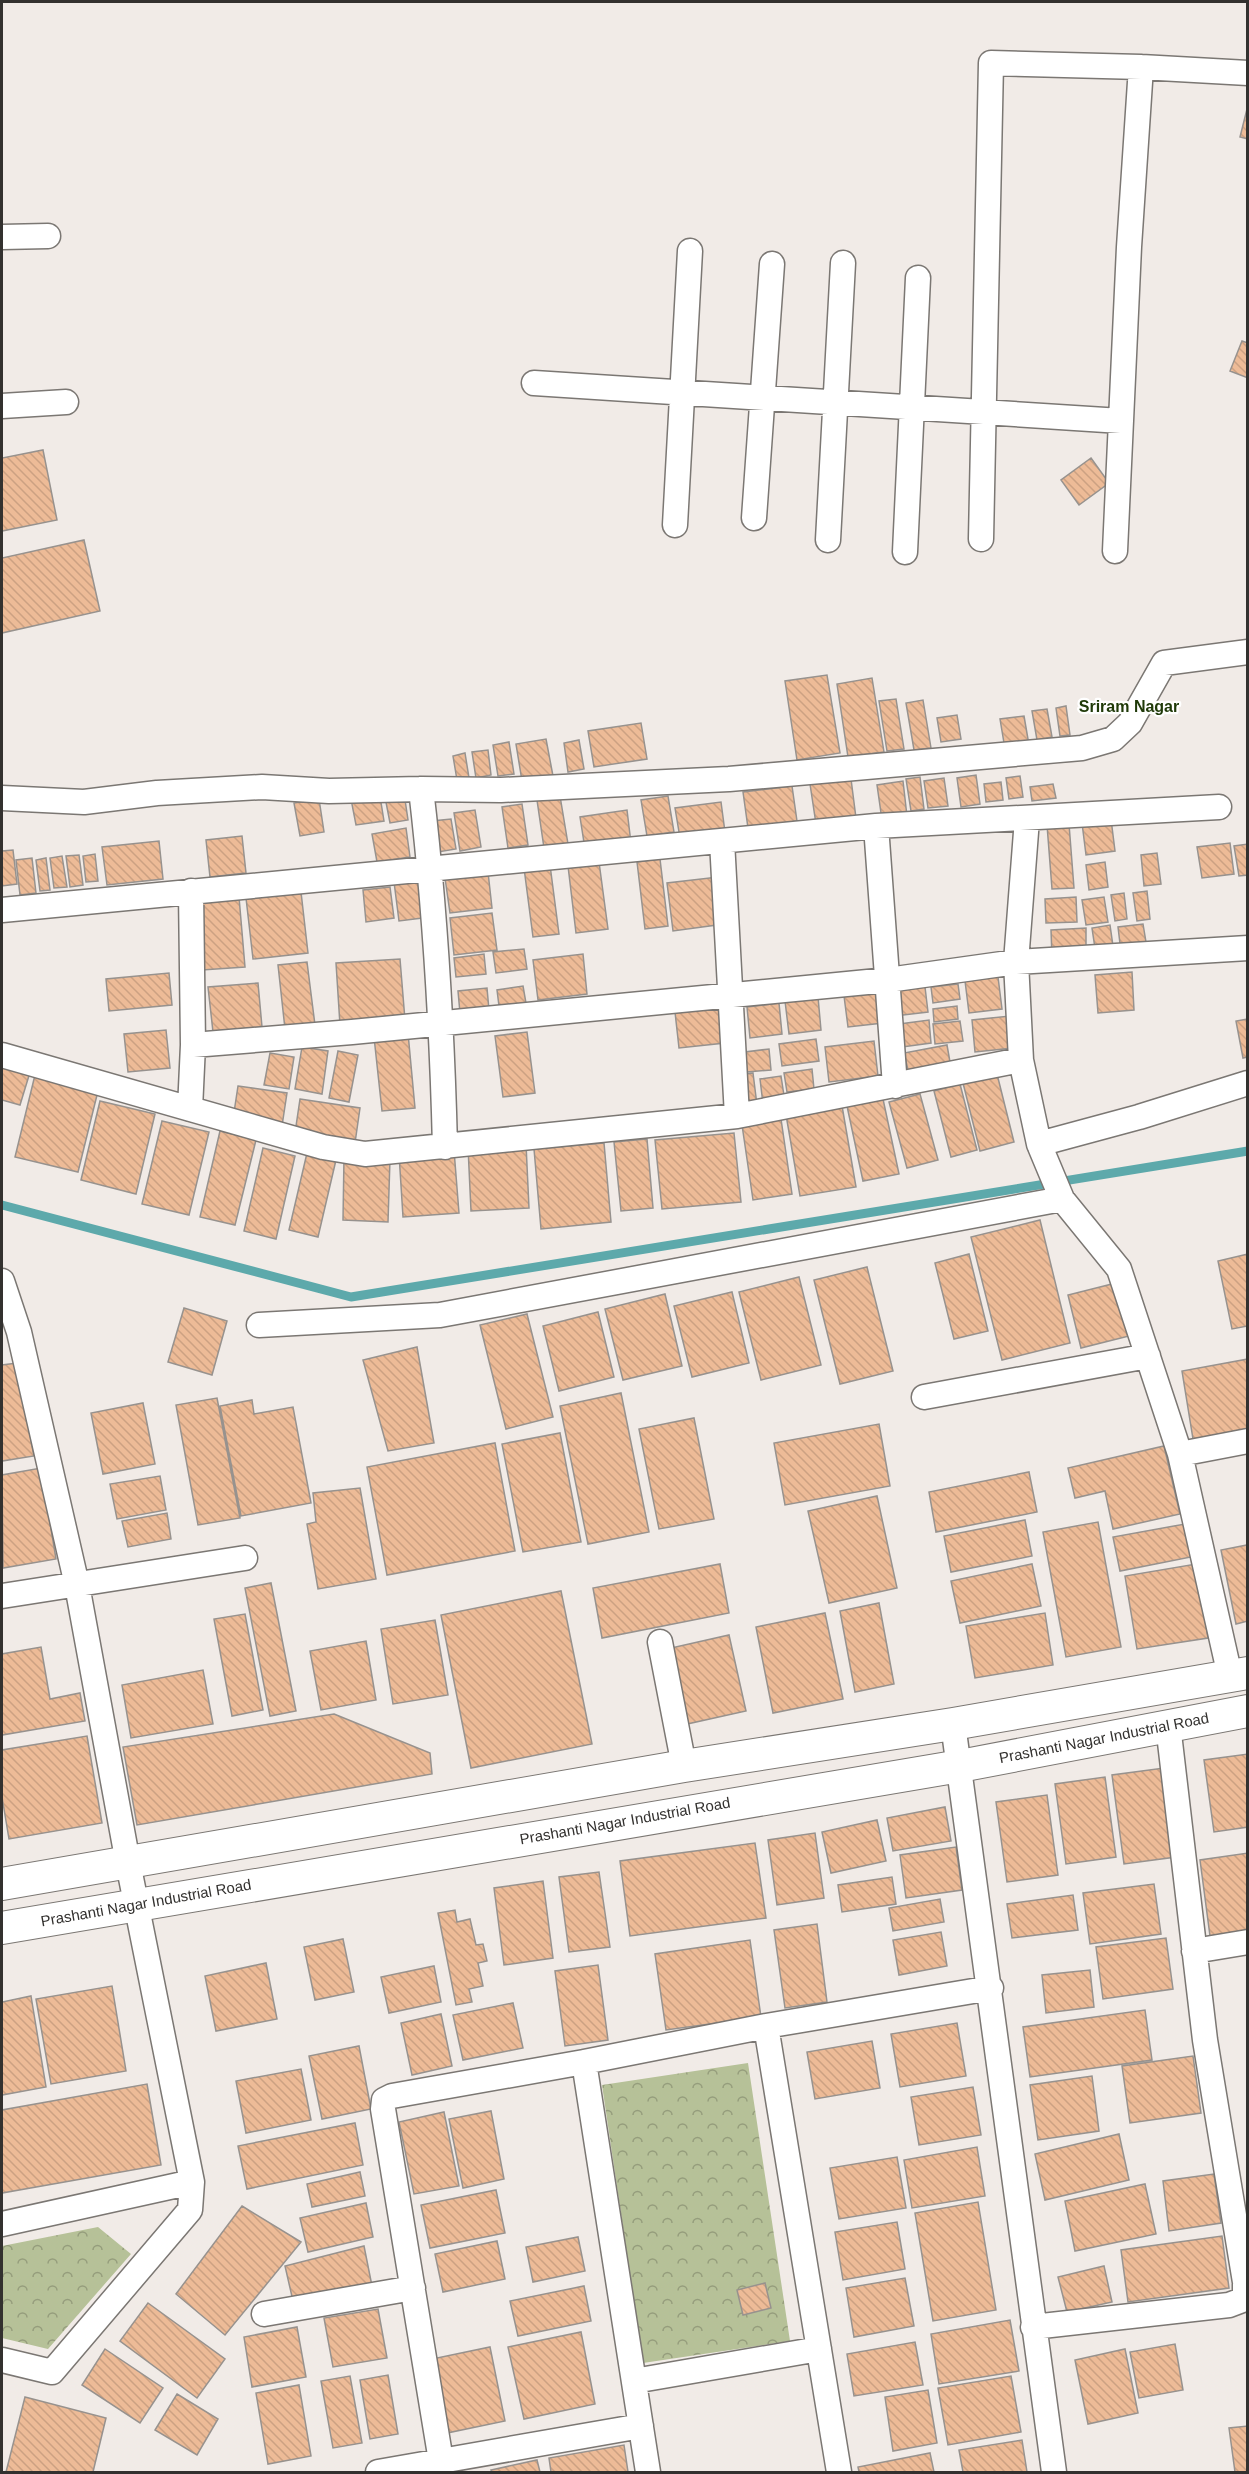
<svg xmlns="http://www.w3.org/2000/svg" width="1249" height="2474" font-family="Helvetica,sans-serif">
<defs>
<pattern id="forest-crowns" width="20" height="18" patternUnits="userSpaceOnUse" patternTransform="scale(1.5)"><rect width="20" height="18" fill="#b6c198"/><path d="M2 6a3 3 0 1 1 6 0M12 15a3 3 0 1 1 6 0" fill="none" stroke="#959d7c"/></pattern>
<pattern id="building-back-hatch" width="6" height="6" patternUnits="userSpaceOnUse" patternTransform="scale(1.5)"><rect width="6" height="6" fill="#edbb97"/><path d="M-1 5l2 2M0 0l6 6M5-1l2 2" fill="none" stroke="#cca182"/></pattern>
</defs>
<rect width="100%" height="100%" fill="#f1ebe7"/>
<path fill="url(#forest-crowns)" d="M748,2063L790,2341L643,2363L602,2085Z
M98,2227L131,2254L48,2349L2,2338V2246Z"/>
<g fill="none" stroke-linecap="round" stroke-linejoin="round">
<path stroke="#5da9ab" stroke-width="9" d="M2,1205L351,1297L1248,1151"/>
</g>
<path fill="url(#building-back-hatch)" stroke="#97928e" stroke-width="1.5" d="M1247,109H1248V139L1240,137Z
M1242,341L1248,343V378L1230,371Z
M43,450L57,520L2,531V458Z
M1091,458L1109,483L1079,505L1061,480Z
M84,540L100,611L2,633V558Z
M827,675L840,753L797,760L785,681Z
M872,678L884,752L848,757L837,684Z
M896,699L904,749L887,751L879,701Z
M923,700L931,748L914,750L906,703Z
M1066,706L1070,735L1060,736L1056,708Z
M1047,709L1052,737L1037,740L1032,711Z
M957,715L961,739L941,742L937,718Z
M1024,716L1029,745L1005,749L1000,719Z
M641,723L647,759L594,767L588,731Z
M546,739L553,776L522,781L516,744Z
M579,740L584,769L568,772L564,743Z
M509,742L514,774L498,776L493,745Z
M488,750L491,775L476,778L472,752Z
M465,753L469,778L457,780L453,756Z
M976,775L980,804L961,807L957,778Z
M1020,776L1023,797L1009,799L1006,778Z
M920,777L924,809L911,811L906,779Z
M944,778L948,806L928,808L924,781Z
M851,779L856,818L816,824L810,784Z
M903,781L907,816L882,820L877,785Z
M1001,782L1003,800L986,802L984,784Z
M1053,784L1056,798L1032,801L1030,787Z
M792,786L797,821L748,828L743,792Z
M379,790L384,821L356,825L350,794Z
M404,793L408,820L390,823L385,797Z
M560,796L568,844L544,848L537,800Z
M668,796L674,832L647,836L641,800Z
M319,799L324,832L300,836L294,803Z
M721,802L725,832L680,838L675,808Z
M522,804L528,845L508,848L502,807Z
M475,810L481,847L460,851L454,813Z
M627,810L631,843L585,849L580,817Z
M451,819L456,849L438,852L432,821Z
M1111,819L1115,851L1086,855L1082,823Z
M1069,824L1074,888L1052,889L1047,825Z
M406,828L410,857L377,862L372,834Z
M242,836L246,873L210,877L206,840Z
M159,841L163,879L107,885L102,847Z
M1230,843L1234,874L1202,878L1197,847Z
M1248,844V875L1239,876L1234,846Z
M13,850L17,884L2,886V851Z
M1157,853L1161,884L1144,886L1141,855Z
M95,854L98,881L86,882L83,856Z
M79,855L83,885L70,887L66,856Z
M62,856L67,887L54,888L50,858Z
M32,858L36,893L20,895L16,860Z
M46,858L50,890L40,891L36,860Z
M660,859L668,926L645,929L637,862Z
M599,862L608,929L576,933L568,866Z
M1105,862L1108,887L1089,890L1086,865Z
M550,865L559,934L533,937L524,868Z
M488,872L492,908L450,913L445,878Z
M718,877L724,924L673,931L667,883Z
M425,878L430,917L399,921L394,882Z
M390,887L394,918L366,922L363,890Z
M1147,891L1150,919L1137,921L1133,893Z
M301,892L308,953L253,959L246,898Z
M1124,893L1127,919L1115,921L1111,895Z
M239,897L245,967L202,970L196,901Z
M1076,897L1077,922L1046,923L1045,899Z
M1104,897L1108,922L1086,925L1082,900Z
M492,913L497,950L454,955L450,918Z
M1143,924L1147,948L1121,952L1118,927Z
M1110,925L1114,953L1096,955L1092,928Z
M1086,928V955L1052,957L1051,930Z
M524,949L527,969L496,973L493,952Z
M484,954L486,974L456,977L454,958Z
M583,954L587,994L538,1000L533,960Z
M400,959L405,1020L340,1025L336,963Z
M307,962L315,1025L285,1029L278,965Z
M1132,972L1134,1010L1098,1013L1095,975Z
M169,973L172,1005L109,1011L106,979Z
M998,977L1002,1009L969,1013L965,981Z
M258,983L262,1027L213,1032L208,987Z
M958,984L960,999L933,1003L931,987Z
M523,986L526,1003L499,1006L497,990Z
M925,987L928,1012L895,1016L892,991Z
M487,988L489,1010L460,1013L458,991Z
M880,991L883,1023L848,1027L844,996Z
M818,997L821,1030L789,1034L785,1001Z
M779,1003L782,1034L750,1038L747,1007Z
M957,1006L958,1019L934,1022L933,1009Z
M721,1007L725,1043L679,1048L675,1012Z
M1010,1016L1013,1048L975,1052L972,1020Z
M1248,1019V1057L1243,1058L1236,1021Z
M929,1020L931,1043L895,1048L892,1025Z
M960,1021L963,1041L935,1044L933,1024Z
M166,1030L170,1068L128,1072L124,1034Z
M527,1032L535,1093L503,1097L495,1036Z
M408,1033L415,1108L382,1111L374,1037Z
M816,1039L819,1061L782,1066L779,1044Z
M874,1041L878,1076L829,1082L825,1047Z
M947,1045L950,1062L908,1070L904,1053Z
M302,1047L328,1051L322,1094L295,1089Z
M769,1049L771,1070L747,1072L745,1052Z
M338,1051L358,1055L349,1102L329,1098Z
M270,1053L294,1057L289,1089L264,1085Z
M2,1060L31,1069L20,1105L2,1100Z
M812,1069L814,1089L787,1092L784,1073Z
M996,1070L1014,1142L980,1151L962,1079Z
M753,1073L757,1105L742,1107L738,1075Z
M35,1075L98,1091L78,1172L15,1157Z
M781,1076L785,1102L763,1104L760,1079Z
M960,1084L977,1150L951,1157L934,1091Z
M238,1086L287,1093L282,1126L233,1119Z
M920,1094L938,1160L907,1168L889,1102Z
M300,1099L360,1108L355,1143L295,1133Z
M883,1099L899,1174L863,1181L847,1106Z
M841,1100L856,1187L800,1196L785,1109Z
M100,1101L155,1114L136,1194L81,1180Z
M781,1119L792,1194L753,1200L742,1125Z
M162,1121L209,1132L189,1215L142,1204Z
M220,1131L256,1140L235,1225L200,1217Z
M734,1133L741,1202L662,1209L655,1140Z
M647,1139L653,1208L621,1211L614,1142Z
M604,1143L611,1222L541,1229L534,1149Z
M526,1144L529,1208L471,1211L468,1147Z
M263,1148L295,1156L276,1239L244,1231Z
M454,1150L459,1213L403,1217L399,1154Z
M307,1153L336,1160L318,1237L289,1230Z
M344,1157L390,1159L388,1222L343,1220Z
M1040,1220L1070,1343L1002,1360L971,1237Z
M969,1254L988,1331L954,1339L935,1263Z
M1248,1254V1326L1232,1329L1218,1261Z
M867,1267L893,1371L840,1384L814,1280Z
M799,1277L821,1365L761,1380L739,1292Z
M1120,1282L1133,1335L1081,1348L1068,1295Z
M732,1292L749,1363L692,1377L674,1306Z
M665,1294L682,1366L623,1380L605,1309Z
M184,1308L227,1321L212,1375L168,1362Z
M598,1312L614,1377L559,1391L543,1326Z
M527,1314L553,1417L506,1429L480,1325Z
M417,1347L434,1443L388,1451L363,1360Z
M1248,1359V1430L1193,1439L1182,1371Z
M17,1363L34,1456L2,1461V1365Z
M621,1393L649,1532L588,1544L560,1406Z
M217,1398L240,1518L198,1525L176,1405Z
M252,1400L254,1414L293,1407L311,1503L241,1516L220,1406Z
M143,1403L155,1464L103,1474L91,1413Z
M694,1418L714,1519L659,1529L639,1429Z
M879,1424L890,1486L785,1505L774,1443Z
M560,1433L581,1542L523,1552L502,1444Z
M495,1443L515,1551L387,1575L367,1467Z
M1164,1446L1180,1514L1113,1529L1105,1491L1075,1498L1068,1468Z
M41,1468L56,1559L3,1568L2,1475Z
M1029,1472L1037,1512L936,1532L929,1492Z
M160,1476L166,1510L117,1519L110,1484Z
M360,1488L376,1579L318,1589L307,1524L316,1522L313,1493Z
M877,1496L897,1588L829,1603L808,1511Z
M167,1513L171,1539L128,1547L122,1521Z
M1025,1520L1032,1556L951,1572L944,1536Z
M1098,1522L1121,1647L1066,1657L1043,1532Z
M1185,1524L1191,1557L1120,1571L1113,1537Z
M1247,1545L1248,1621L1236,1624L1221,1550Z
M720,1564L729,1613L602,1638L593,1588Z
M1032,1564L1041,1606L960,1623L951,1581Z
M1196,1564L1208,1638L1137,1649L1125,1576Z
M271,1583L296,1711L270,1716L245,1588Z
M561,1591L592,1744L471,1768L441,1615Z
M879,1603L894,1684L855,1692L840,1611Z
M825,1613L843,1699L773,1713L756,1627Z
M1045,1613L1053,1665L975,1678L966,1626Z
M245,1614L263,1710L232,1716L214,1619Z
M435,1620L448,1695L393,1704L381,1629Z
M729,1635L746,1711L687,1724L671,1648Z
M366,1641L376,1700L321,1710L310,1651Z
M41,1647L50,1699L80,1693L85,1721L2,1735V1654Z
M203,1670L213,1724L131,1738L122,1685Z
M334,1714L430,1753L432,1774L137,1825L123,1747Z
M87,1736L102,1823L9,1839L2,1797V1750Z
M1248,1754V1827L1214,1832L1204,1760Z
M1164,1768L1176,1857L1124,1864L1112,1775Z
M1105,1777L1116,1857L1066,1864L1055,1784Z
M1047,1795L1058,1875L1007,1882L996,1802Z
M945,1807L951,1841L893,1851L887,1818Z
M877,1820L886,1861L831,1873L822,1832Z
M815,1833L824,1898L777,1905L768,1840Z
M755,1843L766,1918L630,1936L620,1861Z
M956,1847L962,1890L906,1898L900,1855Z
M1248,1853V1930L1210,1936L1200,1860Z
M599,1872L610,1947L569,1952L559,1877Z
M892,1877L896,1904L842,1912L838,1885Z
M543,1881L553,1958L504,1965L494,1888Z
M1154,1884L1161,1934L1090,1944L1083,1893Z
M1073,1895L1078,1930L1012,1938L1007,1904Z
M940,1899L944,1922L893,1931L889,1908Z
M455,1910L457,1922L470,1919L476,1945L483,1944L487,1961L478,1963L483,1986L469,1989L472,2002L456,2005L438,1913Z
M817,1924L827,2002L785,2008L774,1930Z
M941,1932L947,1966L899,1975L893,1940Z
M1166,1938L1173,1989L1103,1999L1096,1947Z
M343,1939L354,1992L315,2000L304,1947Z
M750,1940L761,2017L666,2030L655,1954Z
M266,1963L277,2019L216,2031L205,1976Z
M598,1965L608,2040L565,2046L555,1971Z
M434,1966L441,2002L389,2013L381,1977Z
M1090,1970L1094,2007L1046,2013L1042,1975Z
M112,1986L126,2071L51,2084L36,1999Z
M31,1996L46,2087L2,2095V2002Z
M513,2003L523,2048L463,2060L453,2015Z
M1145,2010L1152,2060L1030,2077L1023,2027Z
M441,2014L452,2066L412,2075L401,2023Z
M957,2023L966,2076L900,2087L891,2034Z
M872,2041L880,2088L815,2099L807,2052Z
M359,2046L371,2109L322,2119L309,2056Z
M1193,2056L1201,2113L1130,2123L1122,2066Z
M301,2069L311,2120L246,2133L236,2081Z
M1092,2076L1099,2131L1038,2140L1030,2085Z
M147,2084L161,2165L2,2193V2110Z
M973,2087L981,2135L919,2145L911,2097Z
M491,2111L504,2179L463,2188L449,2119Z
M444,2112L459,2186L414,2194L399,2122Z
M355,2123L363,2165L247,2189L238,2146Z
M1119,2134L1129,2180L1045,2200L1035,2154Z
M977,2147L985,2196L912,2208L904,2160Z
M897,2157L906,2208L839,2219L830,2168Z
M360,2172L365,2196L312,2207L307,2184Z
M1214,2174L1221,2223L1169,2231L1163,2181Z
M1145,2184L1156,2234L1075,2251L1065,2201Z
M496,2190L505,2233L430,2248L421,2205Z
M978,2202L996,2310L933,2321L915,2213Z
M366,2203L373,2237L308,2252L300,2218Z
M242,2206L301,2242L225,2335L176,2294Z
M897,2222L905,2269L843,2280L835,2232Z
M1222,2236L1229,2288L1128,2302L1121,2250Z
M578,2237L585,2271L533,2282L526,2247Z
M497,2241L505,2279L443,2292L435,2254Z
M364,2246L372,2286L293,2301L285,2266Z
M1104,2266L1112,2302L1067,2312L1058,2277Z
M905,2278L914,2326L854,2337L846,2288Z
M765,2283L771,2308L743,2315L737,2290Z
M584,2286L591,2321L518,2336L510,2301Z
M148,2303L225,2359L197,2398L120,2341Z
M378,2309L387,2358L333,2367L324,2318Z
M1010,2320L1019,2371L939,2384L931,2334Z
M297,2327L306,2377L252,2387L244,2337Z
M581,2332L595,2404L524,2419L508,2347Z
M915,2342L923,2385L854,2396L847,2354Z
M1175,2344L1183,2390L1139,2398L1130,2352Z
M490,2347L505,2421L447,2433L432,2359Z
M105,2349L163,2388L140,2423L82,2385Z
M1125,2349L1138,2413L1088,2424L1075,2360Z
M388,2375L398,2434L370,2439L360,2380Z
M350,2376L362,2443L333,2448L321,2381Z
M1011,2376L1021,2432L948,2445L938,2388Z
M299,2385L311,2456L268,2464L256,2393Z
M928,2390L937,2443L893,2451L885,2397Z
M177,2394L218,2419L197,2455L155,2430Z
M25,2397L106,2418L93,2472H6Z
M1248,2426V2472H1235L1229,2428Z
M1022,2440L1027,2472H963L959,2450Z
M624,2445L628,2472H551L549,2458Z
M930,2453L934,2472H859L858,2467Z
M537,2460L540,2472H492L491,2470Z"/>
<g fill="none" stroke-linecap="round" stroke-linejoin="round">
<g stroke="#7b7773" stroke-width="27">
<path id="minor" d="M2,237L48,236
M534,383L1121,421
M2,406L66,402
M754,518L772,264
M675,525L690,251
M981,539L991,63L1141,67L1248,73
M828,540L843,263
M1115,551L1129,247L1141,67
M905,552L918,278
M421,789C435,908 442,1027 445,1147
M2,798L84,802L157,793L262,787L329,791L421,789L501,790L583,786L729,779L1082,748L1113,739L1130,723L1164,663L1248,652
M1027,819L1016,962L1021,1060L1039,1144L1062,1199L1119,1269L1180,1454L1230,1676
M876,826L895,1086
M722,841L737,1116
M2,910L876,826L1219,807
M193,1045L352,1032L888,980L1016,962L1248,948
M2,1055L323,1147L365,1154L737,1116L1021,1060
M190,1109L193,1045L191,891
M1039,1144L1139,1117L1248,1083
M2,1281L19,1332L77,1585L128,1863L192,2182L190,2210L52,2372L2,2360
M259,1325L440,1315L1062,1199
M924,1397L1148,1356
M1180,1454L1248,1441
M2,1596L245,1558
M660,1642L684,1766
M953,1724L1054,2472
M1194,1951L1248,1942
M766,2026L991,1988
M584,2062L766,2026L839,2472
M2,2224L192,2182
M264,2314L413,2288
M1033,2327L1229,2305L1245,2299V2282L1205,2040L1168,1725
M634,2381L819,2349
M441,2461L641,2426
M378,2472L441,2461L383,2109L384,2100L392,2096L584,2062L648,2472"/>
</g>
<g stroke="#7b7773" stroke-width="34">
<path id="tertiary" d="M2,1884L684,1766L953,1724L1248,1673
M2,1928L960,1766L1248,1711"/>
</g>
<use href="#minor" stroke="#fff" stroke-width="24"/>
<use href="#tertiary" stroke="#fff" stroke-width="32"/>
</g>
<g text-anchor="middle" stroke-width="4.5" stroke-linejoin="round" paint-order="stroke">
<g font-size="15" fill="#33312f" stroke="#fff">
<text transform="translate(1104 1738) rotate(-11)" y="5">Prashanti Nagar Industrial Road</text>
<text transform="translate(625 1821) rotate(-10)" y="5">Prashanti Nagar Industrial Road</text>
<text transform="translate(146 1903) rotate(-10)" y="5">Prashanti Nagar Industrial Road</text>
</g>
<g font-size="16" font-weight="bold" fill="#203a09" stroke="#fff">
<text x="1129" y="712">Sriram Nagar</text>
</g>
</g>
<rect width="1249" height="2474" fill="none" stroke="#33312f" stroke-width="6"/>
</svg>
